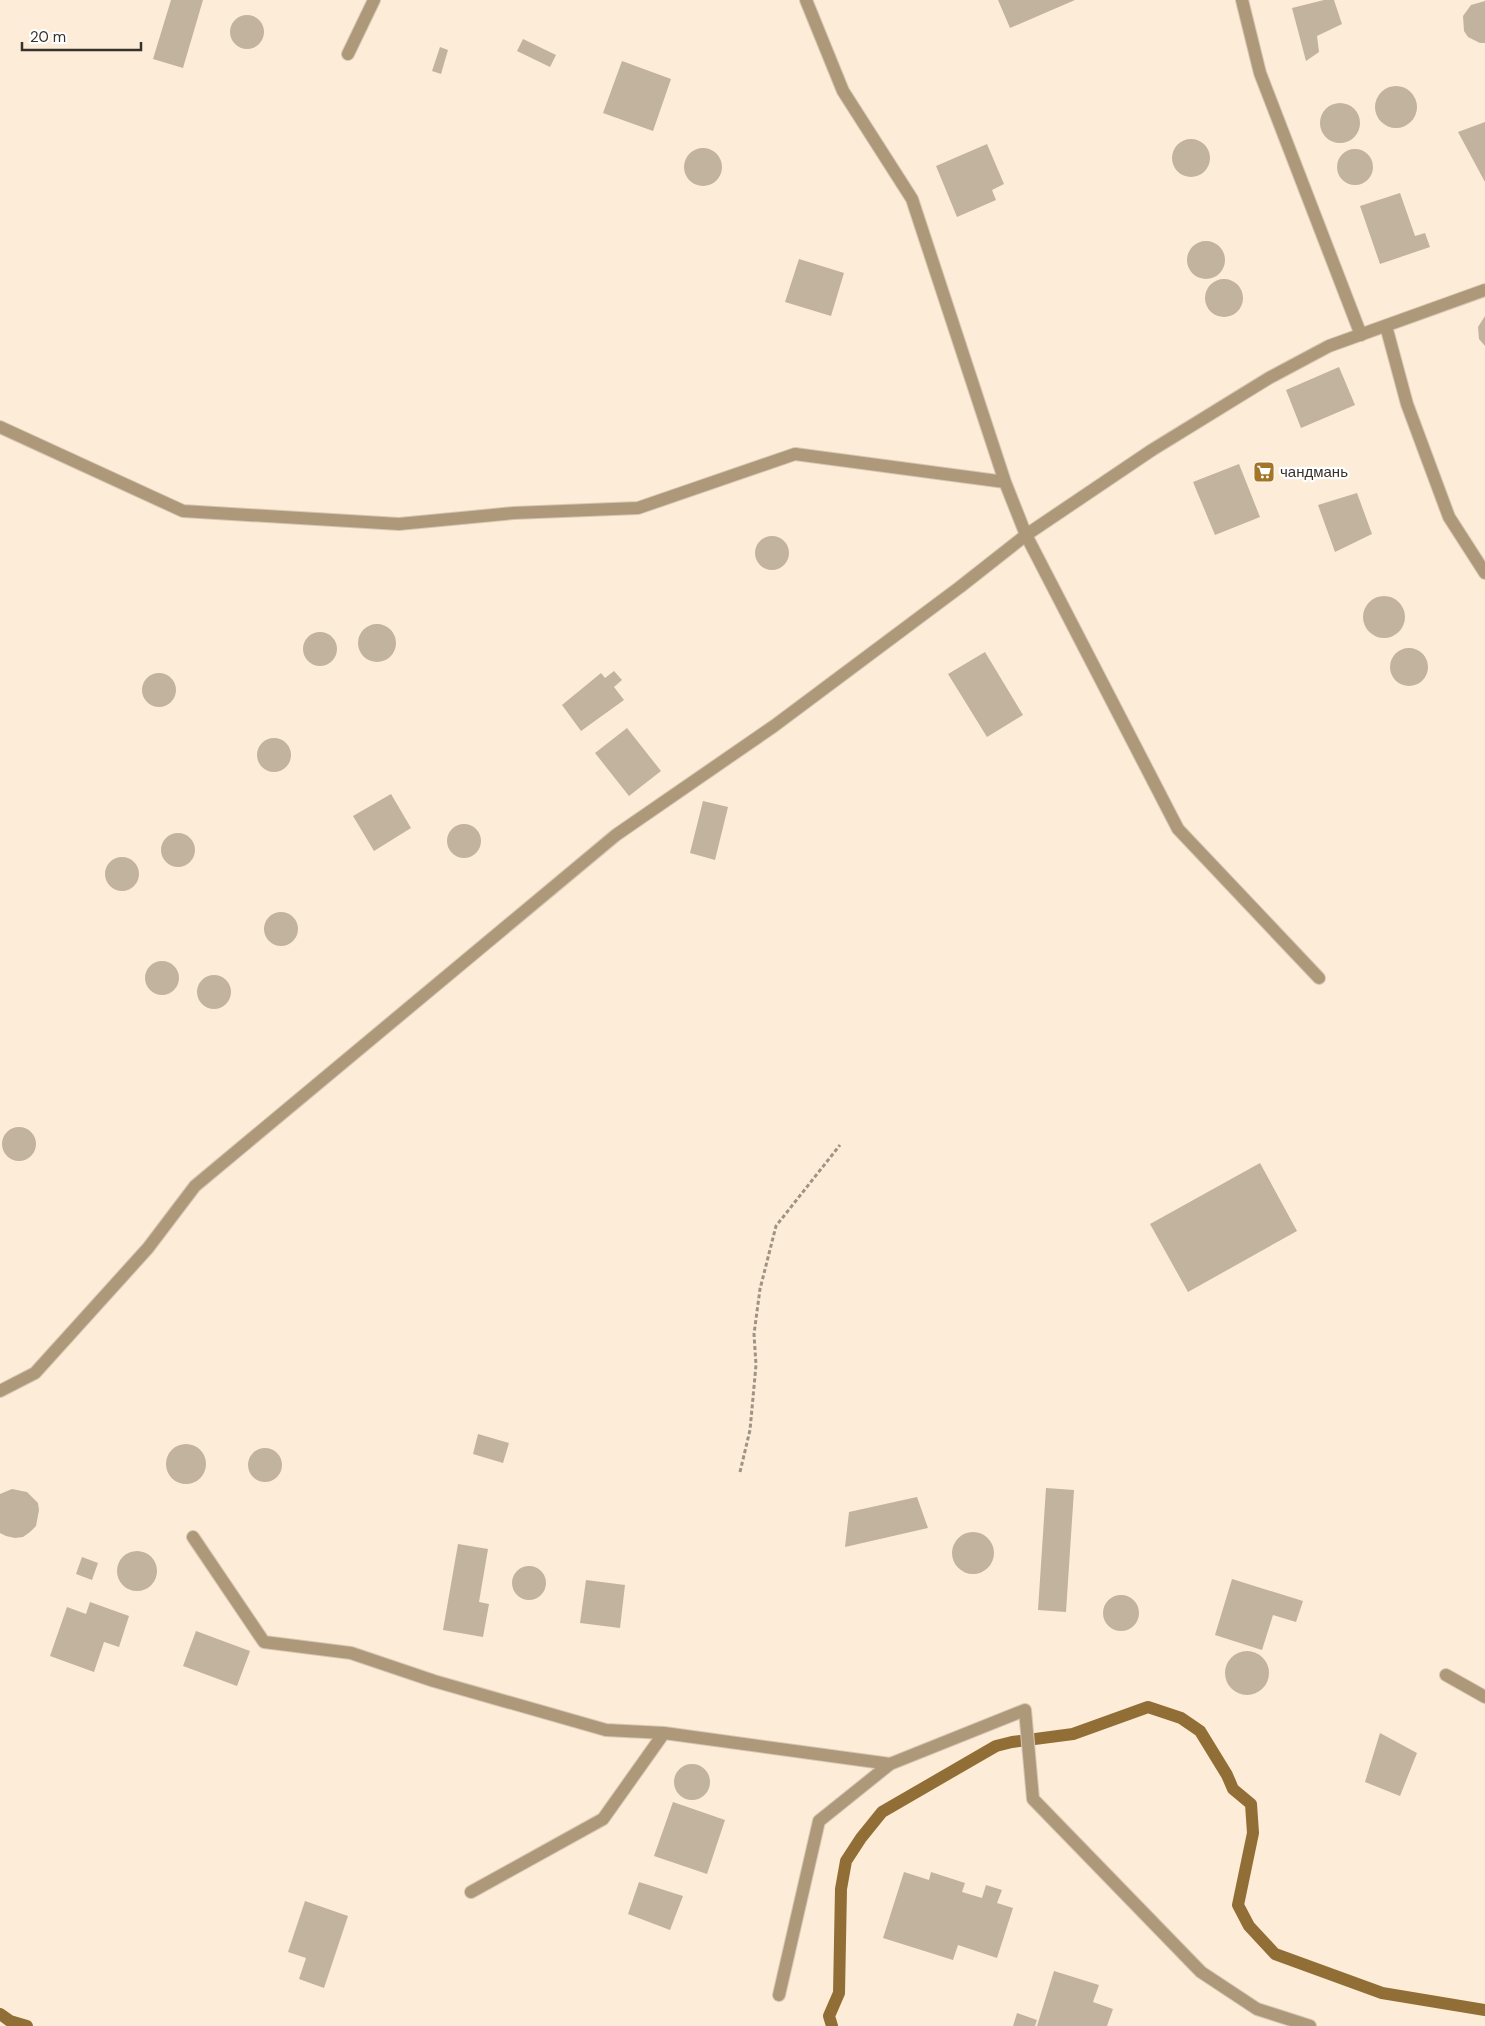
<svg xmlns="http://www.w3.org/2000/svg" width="1485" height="2026" font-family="'DM Sans',sans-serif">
<rect width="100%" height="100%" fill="#fdecd7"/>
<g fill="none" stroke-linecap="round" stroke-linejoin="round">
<path stroke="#926e37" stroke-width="12" d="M0,2014L10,2021L27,2026
M832,2026L829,2016L839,1993L841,1889L846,1861L861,1838L882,1812L996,1746L1012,1742L1073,1734L1148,1707L1181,1718L1200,1731L1227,1775L1233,1789L1251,1804L1253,1833L1238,1905L1249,1926L1275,1954L1382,1993L1485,2010"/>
</g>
<path fill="#c2b39e" d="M171,0H203L183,68L153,59Z
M998,0H1075L1010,28Z
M1324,0H1334L1342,24L1317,36L1319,52L1306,61L1292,8Z
M1485,1V43H1480L1468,37L1464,31L1463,16L1471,5Z
M230 32a17 17 0 1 1 34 0a17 17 0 1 1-34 0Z
M523,39L556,55L550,67L517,51Z
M440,47L448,50L441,74L432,71Z
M622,61L671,79L653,131L603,113Z
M1375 107a21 21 0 1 1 42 0a21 21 0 1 1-42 0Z
M1320 123a20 20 0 1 1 40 0a20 20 0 1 1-40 0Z
M1485,122V182L1458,132Z
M1172 158a19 19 0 1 1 38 0a19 19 0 1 1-38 0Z
M987,144L1004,184L992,190L996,200L957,217L936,166Z
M684 167a19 19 0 1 1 38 0a19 19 0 1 1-38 0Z
M1337 167a18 18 0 1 1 36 0a18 18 0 1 1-36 0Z
M1400,193L1415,236L1425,233L1430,247L1380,264L1360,206Z
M1187 260a19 19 0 1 1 38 0a19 19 0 1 1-38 0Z
M799,259L844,273L831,316L785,302Z
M1205 298a19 19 0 1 1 38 0a19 19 0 1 1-38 0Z
M1485,316V346L1479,339L1478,327Z
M1339,367L1355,405L1301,428L1286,390Z
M1239,464L1260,517L1215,535L1193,482Z
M1357,493L1372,534L1335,552L1318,505Z
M755 553a17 17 0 1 1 34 0a17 17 0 1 1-34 0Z
M1363 617a21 21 0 1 1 42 0a21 21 0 1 1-42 0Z
M358 643a19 19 0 1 1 38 0a19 19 0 1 1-38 0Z
M303 649a17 17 0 1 1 34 0a17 17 0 1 1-34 0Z
M1390 667a19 19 0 1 1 38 0a19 19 0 1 1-38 0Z
M985,652L1023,715L987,737L948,674Z
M614,671L622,680L614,687L624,700L581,731L562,705L601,673L605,678Z
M142 690a17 17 0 1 1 34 0a17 17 0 1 1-34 0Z
M627,728L661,771L629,796L595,753Z
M257 755a17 17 0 1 1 34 0a17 17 0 1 1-34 0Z
M391,794L411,828L374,851L353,816Z
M703,801L728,807L715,860L690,853Z
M447 841a17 17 0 1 1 34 0a17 17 0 1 1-34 0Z
M161 850a17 17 0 1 1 34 0a17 17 0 1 1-34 0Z
M105 874a17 17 0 1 1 34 0a17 17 0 1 1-34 0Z
M264 929a17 17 0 1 1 34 0a17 17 0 1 1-34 0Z
M145 978a17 17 0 1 1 34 0a17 17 0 1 1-34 0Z
M197 992a17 17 0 1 1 34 0a17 17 0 1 1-34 0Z
M2 1144a17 17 0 1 1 34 0a17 17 0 1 1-34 0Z
M1260,1163L1297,1231L1188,1292L1150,1224Z
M478,1434L509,1443L503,1463L473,1454Z
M166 1464a20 20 0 1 1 40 0a20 20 0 1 1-40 0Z
M248 1465a17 17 0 1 1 34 0a17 17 0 1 1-34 0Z
M1046,1488L1074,1490L1066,1612L1038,1610Z
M12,1489L27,1492L38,1503L39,1510L36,1526L30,1532L23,1537L15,1538L6,1536L0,1533V1494Z
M917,1497L928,1528L845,1547L849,1512Z
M952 1553a21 21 0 1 1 42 0a21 21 0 1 1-42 0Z
M458,1544L488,1549L479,1602L489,1604L483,1637L443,1630Z
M117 1571a20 20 0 1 1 40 0a20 20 0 1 1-40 0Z
M82,1557L98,1563L92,1580L76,1574Z
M512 1583a17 17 0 1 1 34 0a17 17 0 1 1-34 0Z
M1232,1579L1303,1601L1296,1622L1273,1615L1262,1650L1215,1635Z
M586,1580L625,1585L620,1628L580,1623Z
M1103 1613a18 18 0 1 1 36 0a18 18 0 1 1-36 0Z
M90,1602L129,1616L119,1647L104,1642L94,1672L50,1656L67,1607L86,1614Z
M196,1631L250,1651L237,1686L183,1666Z
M1225 1673a22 22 0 1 1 44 0a22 22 0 1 1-44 0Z
M1380,1733L1417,1753L1400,1796L1365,1782Z
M674 1782a18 18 0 1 1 36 0a18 18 0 1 1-36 0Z
M673,1802L725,1820L707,1874L654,1856Z
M904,1872L929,1880L931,1872L965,1883L962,1892L982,1898L986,1885L1002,1890L997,1903L1013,1908L997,1958L958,1945L953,1960L883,1938Z
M639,1882L683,1896L670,1930L628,1914Z
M305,1901L348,1916L324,1988L299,1979L306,1958L288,1952Z
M1054,1971L1099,1985L1093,2002L1113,2009L1107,2026H1037Z
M1017,2013L1037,2020L1035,2026H1013Z"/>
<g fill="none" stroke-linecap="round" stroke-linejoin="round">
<g stroke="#d6c7b4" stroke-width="14">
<path id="service" d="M1242,0L1260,73L1361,335
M1386,326L1407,404L1449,517L1485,573"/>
</g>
<g stroke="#d6c7b4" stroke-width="14">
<path id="minor" d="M806,0L843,91L912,199L1005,482L1026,535L1178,829L1319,978
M348,54L374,0
M0,427L183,511L399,524L514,513L638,508L795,454L1005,482
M0,1391L35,1373L148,1248L195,1186L616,835L774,726L960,587L1026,535L1152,450L1269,378L1329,346L1485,290
M193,1537L264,1642L351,1653L434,1681L606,1730L664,1733L890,1764L1025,1710L1033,1799L1201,1972L1257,2009L1310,2026
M1446,1675L1485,1697
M471,1892L603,1819L664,1733
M779,1995L819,1821L890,1764"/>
</g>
<path stroke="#9f9384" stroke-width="3" stroke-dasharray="4 2.5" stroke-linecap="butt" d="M740,1472L750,1430L756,1365L754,1334L760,1289L776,1226L840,1145"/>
<use href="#service" stroke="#ae987a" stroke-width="12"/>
<use href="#minor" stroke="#ae987a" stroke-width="12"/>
</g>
<defs>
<g id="supermarket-square" transform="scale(1.125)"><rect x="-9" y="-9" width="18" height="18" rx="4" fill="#a47429" stroke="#fff"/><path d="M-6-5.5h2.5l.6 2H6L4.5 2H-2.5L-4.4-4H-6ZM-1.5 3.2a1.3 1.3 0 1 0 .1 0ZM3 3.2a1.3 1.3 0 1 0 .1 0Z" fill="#fff"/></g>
</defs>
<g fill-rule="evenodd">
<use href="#supermarket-square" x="1264" y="472"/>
</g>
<g text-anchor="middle" stroke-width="4.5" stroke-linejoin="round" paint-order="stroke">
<g font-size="15" fill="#39322a" stroke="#fff" text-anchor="start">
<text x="1280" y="477">чандмань</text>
</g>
</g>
<path d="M22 42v8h119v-8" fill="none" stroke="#39322a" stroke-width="2.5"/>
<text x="30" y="42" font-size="15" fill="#39322a" stroke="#ffffff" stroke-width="4" paint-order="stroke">20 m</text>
</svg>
